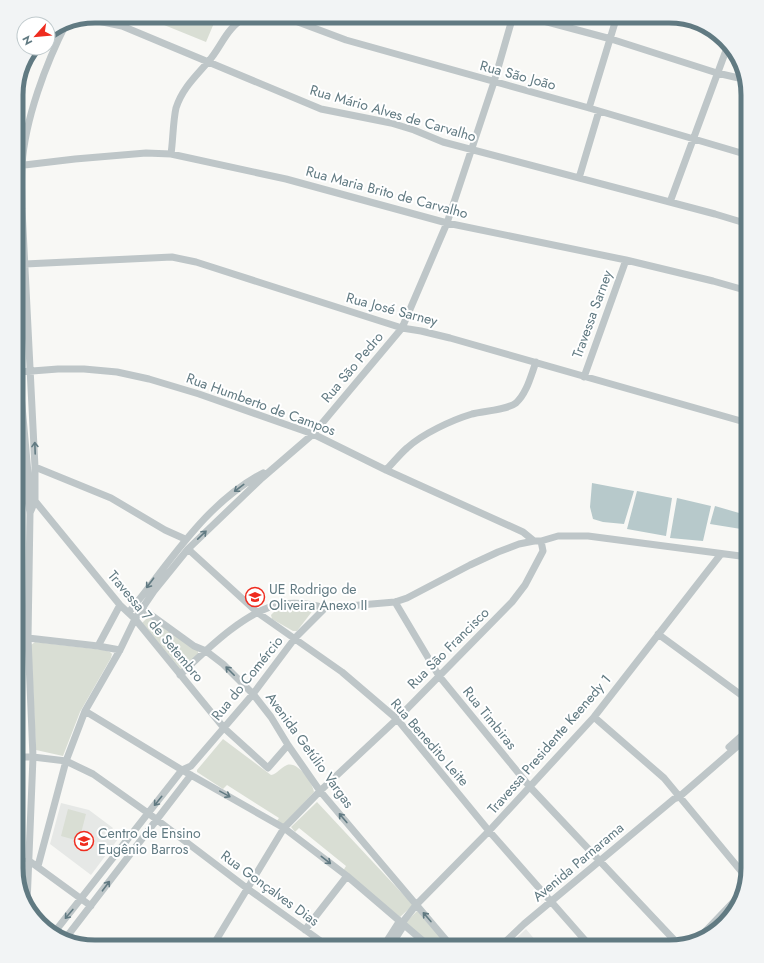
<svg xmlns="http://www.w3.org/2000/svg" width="764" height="963" font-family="Jost,sans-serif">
<rect width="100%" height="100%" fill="#f8f8f5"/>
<path fill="#e6e8e6" d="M61,803L89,810L113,828L110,832L118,839L91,875L50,844Z
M526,929L541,947H507Z"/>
<path fill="#d9ded4" d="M142,16H217L206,42Z
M19,80L18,162H16V89Z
M289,606L312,607L314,609L297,631H293L272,619L271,615C276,609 282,608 289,606Z
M148,617L198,651V654L182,671L142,623Z
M35,642L104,650L110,652L112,654L111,658L80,712L63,756L36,750L31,645Z
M223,739L271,775C277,774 280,768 287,765C298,761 313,783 314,792L283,825L276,822L279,818L227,785L223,789L197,772V770Z
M317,802L413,905L400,917L343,871L346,866L299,828L295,832L291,827Z
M68,809L86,814L79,841L61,836Z
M417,911L449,947H434L405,923Z"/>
<path fill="#b7c9cb" d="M592,483L634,491L624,524L603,522L593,519L590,507Z
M637,491L672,498L666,536L627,529Z
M677,498L711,506L703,541L670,538Z
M715,506L746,515L741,529L710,524Z"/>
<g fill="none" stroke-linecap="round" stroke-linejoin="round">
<path stroke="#bec6c8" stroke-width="7" d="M282,16L346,40L589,108L748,155
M525,16L611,39L717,73L743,79
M84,18L122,26L321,109L391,123L414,130L443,142L715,214L748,224
M589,108L617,16
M171,154C173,141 173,121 176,108C182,89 195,77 208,62C223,45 225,28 248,16
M16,166L75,159L146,153L171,154L286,179L447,223L626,260L713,281L748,291
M579,178L599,111
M670,202L728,45
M25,264L172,257L196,262L402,328L421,331L450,338L748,423
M16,363L19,372L28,473V500L30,513L28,638L33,757L27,904
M19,372L58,369H84L117,372L149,379L199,394L313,434L386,470L523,532L534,541
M584,377L626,260
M35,467L111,498L165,530L185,539
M386,470C393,463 400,454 407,448C422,434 452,420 472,414C484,411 507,410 516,403C527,393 531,375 536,362
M32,500L35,501L120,605L135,619L224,728L268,768L288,745
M30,513L35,501V467L22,209C22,194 21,180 22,165C25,119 46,63 67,22
M188,549L258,613L342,672L397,719L489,831L591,947
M395,602L439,676L530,787L678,944
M136,604L194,646L206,651L223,664L253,694L271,717L288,745L320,791L452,947
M129,612C170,563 204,504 263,473
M658,634L748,700
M28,638L98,646L120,650
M98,646L120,605
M180,675C205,651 247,609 282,604C296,602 312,604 325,608L395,602L407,598L470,565L498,552L519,544L534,541H541L558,536H588L748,557
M85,711L182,770L284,828L347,876L430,947
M594,717L664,778L746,877
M739,740L748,750
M729,747L748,730
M16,757H33L66,761L93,774L148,813L248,889L329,947
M28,860L91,906
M38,866L66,761L85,711L120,650L135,619L154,591L188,549L262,478L313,434L402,328L447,223L494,82L513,16
M402,923L416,905L489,831L594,717L721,554
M305,930L347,876
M53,934L182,770L191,766L253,694L295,638L325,608
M699,938L742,893
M65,939L191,775
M66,939L116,947
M212,947L284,828L320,791L397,719L512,602L525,585L543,551L541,541
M383,947L399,922
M390,947L404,925
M500,947L524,924L674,799L679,797L748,737"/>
</g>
<defs><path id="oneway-shaft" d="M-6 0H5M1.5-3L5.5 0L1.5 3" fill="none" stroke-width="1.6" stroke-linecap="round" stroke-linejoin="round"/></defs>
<g stroke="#617a82">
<use href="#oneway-shaft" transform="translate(35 448) rotate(-92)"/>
<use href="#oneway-shaft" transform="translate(239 488) rotate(143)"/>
<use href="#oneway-shaft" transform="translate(202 535) rotate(-44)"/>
<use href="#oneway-shaft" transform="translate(150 583) rotate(127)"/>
<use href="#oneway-shaft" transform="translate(230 671) rotate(-135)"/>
<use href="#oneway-shaft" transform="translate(225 794) rotate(29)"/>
<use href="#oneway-shaft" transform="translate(158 801) rotate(129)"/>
<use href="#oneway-shaft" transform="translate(343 818) rotate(-130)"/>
<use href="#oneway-shaft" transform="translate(326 860) rotate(38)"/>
<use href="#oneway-shaft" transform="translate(106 886) rotate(-53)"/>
<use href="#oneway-shaft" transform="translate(69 914) rotate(130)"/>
<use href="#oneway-shaft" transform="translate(427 917) rotate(-131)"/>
</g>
<defs>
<g id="school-ring" transform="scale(1)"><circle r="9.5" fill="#fff" stroke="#ef2c1f" stroke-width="1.5"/><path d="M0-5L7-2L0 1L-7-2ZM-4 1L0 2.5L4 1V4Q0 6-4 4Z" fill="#ef2c1f"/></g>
</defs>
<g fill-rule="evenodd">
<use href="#school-ring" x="255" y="597"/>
<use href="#school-ring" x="84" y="841"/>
</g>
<g text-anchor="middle" stroke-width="4" stroke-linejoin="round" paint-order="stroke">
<g font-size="14" fill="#617a82" stroke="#fff">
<text transform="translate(518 75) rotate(15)" y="5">Rua São João</text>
<text transform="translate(393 113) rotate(16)" y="5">Rua Mário Alves de Carvalho</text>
<text transform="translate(387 192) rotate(15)" y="5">Rua Maria Brito de Carvalho</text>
<text transform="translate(392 309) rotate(15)" y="5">Rua José Sarney</text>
<text transform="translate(592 314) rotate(-70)" y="5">Travessa Sarney</text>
<text transform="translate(352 367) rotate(-50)" y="5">Rua São Pedro</text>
<text transform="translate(261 404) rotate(20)" y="5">Rua Humberto de Campos</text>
<text transform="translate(156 626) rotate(50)" y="5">Travessa 7 de Setembro</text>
<text transform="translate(448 648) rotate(-45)" y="5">Rua São Francisco</text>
<text transform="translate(247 678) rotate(-51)" y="5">Rua do Comércio</text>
<text transform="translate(490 718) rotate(51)" y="5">Rua Timbiras</text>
<text transform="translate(430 742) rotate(49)" y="5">Rua Benedito Leite</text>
<text transform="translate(549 744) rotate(-49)" y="5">Travessa Presidente Keenedy 1</text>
<text transform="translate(310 750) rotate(54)" y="5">Avenida Getúlio Vargas</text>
<text transform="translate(578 862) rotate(-40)" y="5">Avenida Parnarama</text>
<text transform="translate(270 888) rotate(36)" y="5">Rua Gonçalves Dias</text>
</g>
<g font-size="14" fill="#617a82" stroke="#fff" text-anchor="start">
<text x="269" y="594">UE Rodrigo de<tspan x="269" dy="16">Oliveira Anexo II</tspan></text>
<text x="98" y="838">Centro de Ensino<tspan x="98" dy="16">Eugênio Barros</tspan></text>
</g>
</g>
<path d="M0 0H764V963H0ZM95 23H669A72 72 0 0 1 741 95V868A72 72 0 0 1 669 940H95A72 72 0 0 1 23 868V95A72 72 0 0 1 95 23Z" fill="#f2f4f5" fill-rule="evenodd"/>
<path fill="none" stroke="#617a82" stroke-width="5" d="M95 23H669A72 72 0 0 1 741 95V868A72 72 0 0 1 669 940H95A72 72 0 0 1 23 868V95A72 72 0 0 1 95 23Z"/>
<g transform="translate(36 36) rotate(243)"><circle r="19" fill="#ffffff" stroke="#c0cacd"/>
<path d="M0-3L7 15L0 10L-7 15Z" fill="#ef2c1f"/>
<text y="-6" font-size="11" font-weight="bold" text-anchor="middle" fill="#617a82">N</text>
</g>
</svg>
